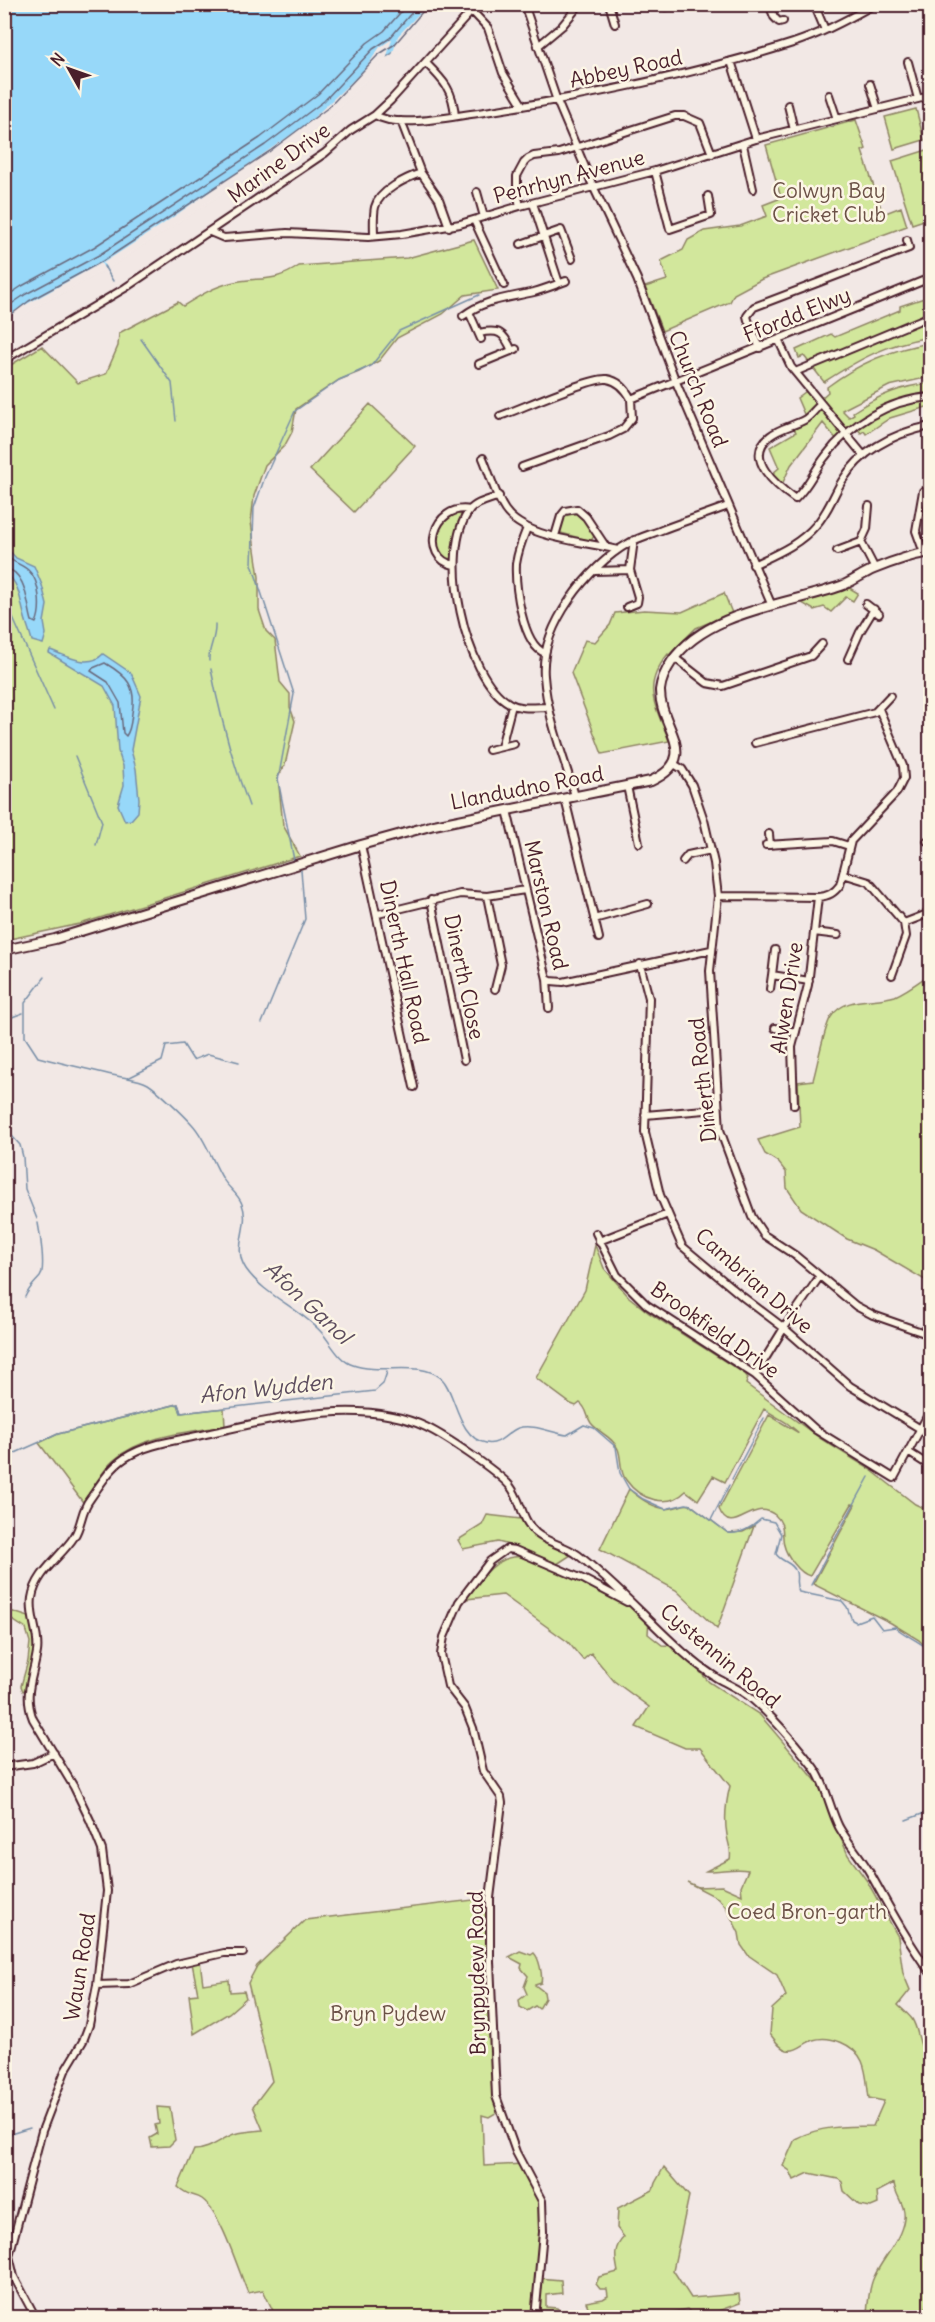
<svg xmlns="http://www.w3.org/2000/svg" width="935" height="2322" font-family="Delius,sans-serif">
<rect width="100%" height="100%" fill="#f2e8e5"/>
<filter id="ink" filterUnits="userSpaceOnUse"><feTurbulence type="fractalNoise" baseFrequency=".0167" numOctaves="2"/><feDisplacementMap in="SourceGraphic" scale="12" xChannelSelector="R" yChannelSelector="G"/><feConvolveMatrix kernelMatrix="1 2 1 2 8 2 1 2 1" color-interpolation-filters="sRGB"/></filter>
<g filter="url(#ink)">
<path fill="#d2e79c" stroke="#8e8364" stroke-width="1.5" d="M916,109L924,140L894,149L885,117Z
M856,120L866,149L862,151L883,214L901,207L907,226L762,279L734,294L730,302L662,331L645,287L667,280L661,261L683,250L688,240L704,231L740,226L767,216L763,205L781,198L766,145Z
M930,149V218L912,224L892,161Z
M474,240L498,290L465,295L443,314L397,338L379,361L359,372L339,380L296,409L292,432L285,445L265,465L254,496L251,522L259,577V610L266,631L275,640L280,682L290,694V707L295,721L285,765L278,777L283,825L300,856L80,924L5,940L4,369L42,346L78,383L106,374L118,346L119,333L178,302L183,306C198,297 213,287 230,283C258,276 273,284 299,266L407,258Z
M930,296V337C886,344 861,358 824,382L804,356L799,358L796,350L831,334L835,337L900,310V306Z
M930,343V377L889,386L842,410L849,417L854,414L853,412C877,396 902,386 930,383V406L890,418L866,434L864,431L861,433L856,427L838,441L823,423L791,465L780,489L768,477L779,468L770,447L796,432L793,427L806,419L797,398L809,389L818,401L828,392L827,387C859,363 891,349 930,343Z
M370,404L415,446L354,512L310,470Z
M571,511L580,513L595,534L591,541L561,533L559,530L563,515Z
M458,513L462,516L451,558L446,559C432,546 437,535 443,519Z
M846,586L858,593L853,601L846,597L831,612L824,607L814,610L802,603L828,595Z
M724,593L732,613L696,628L669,655L668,654C641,687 655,704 669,741L602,754L571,673L585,640L595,642L610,625L615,613L644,610L682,612Z
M930,974V1283L874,1250L847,1239L801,1209L787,1188L786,1172L778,1162L765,1154L758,1140L800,1127L798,1082L813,1080C817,1067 824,1027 831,1017C845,995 874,1003 895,996C907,991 920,981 930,974Z
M595,1245L604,1268L629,1297L649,1313L745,1374L748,1378L746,1384L821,1439L871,1470L915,1504L930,1511V1651L919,1640L891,1623L813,1584L855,1505L852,1504L810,1576C800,1574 786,1555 784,1545C781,1533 786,1525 775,1515C752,1496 732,1541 719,1509L769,1415L799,1433L787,1423L764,1409L725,1482L713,1476L698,1500L686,1491C668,1509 640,1500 626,1480C619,1471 622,1459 618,1449C612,1436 599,1433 591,1423C586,1416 588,1409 580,1403L576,1406L571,1404L536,1378L585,1290Z
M178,1404L181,1413L224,1408L225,1426C190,1432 143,1435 114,1460C104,1468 97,1482 89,1493L91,1497L85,1505L39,1443L58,1434Z
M629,1489C639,1498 658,1512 672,1508C680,1507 684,1503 691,1505L728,1533L743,1532L754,1526L717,1629L676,1590L600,1549Z
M487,1515L521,1519L530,1527L574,1553L554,1566L638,1608L649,1618L648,1634L662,1645L677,1646L709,1682L760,1715L817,1782L848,1855L867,1881L898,1937L903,1973L910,1990L898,2005C902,2009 908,2014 912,2019C920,2031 917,2049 930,2057V2298L923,2314L918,2317H866C869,2303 868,2289 874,2277C883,2257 901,2241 904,2218C906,2205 895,2196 894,2183L877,2192L878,2204L871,2207L859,2205L844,2191L842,2182L838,2179L809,2173L794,2180L790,2171L783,2166L795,2139C819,2126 846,2126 873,2126L884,2101L869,2098C867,2086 867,2072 862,2061C854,2044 830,2035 813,2040C804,2043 797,2052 787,2050C779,2048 775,2040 770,2034L772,2009L786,1996L777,1975L748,1955L741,1945L739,1933L726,1907L718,1898L687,1882L698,1887L722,1886L742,1895L741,1886L748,1870C733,1867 720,1872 706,1871L730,1859C732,1849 728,1845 727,1835C724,1819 726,1802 730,1786L700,1748H685L636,1727L649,1707L614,1681L591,1653L583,1660L568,1642L503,1595L466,1599C479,1581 496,1554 521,1557C530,1557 540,1562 549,1565L509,1545L498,1542L463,1549L458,1540L482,1525Z
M4,1609L29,1617C37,1646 33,1662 25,1690L23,1691L21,1686L28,1661L30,1642L26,1629L5,1615Z
M490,1898L496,2096L501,2110L489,2117L482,2115L484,2166L523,2164L542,2201L539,2278L561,2280L562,2293L546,2295V2307L557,2308L562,2314V2317H276L263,2290L248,2293C238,2270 222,2214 202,2199C195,2194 189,2197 178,2187L194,2150C210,2150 220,2139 234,2134C243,2131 254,2131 263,2130L253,2106L272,2081L248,1983L257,1966L305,1920Z
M520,1951L531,1955L534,1953C539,1958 543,1975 541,1983L535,1985L544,1992L545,1998L539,2009L535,2006L527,2011L520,2007L519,2000L527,1994L524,1987L528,1976L521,1968L522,1964L509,1957Z
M200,1961L203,1984L229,1980L230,1992L244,1991L246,1998L229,2013L194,2034L189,1995L198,1994L192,1963Z
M157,2107L170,2108L175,2140L169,2146L152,2147L150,2138L157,2134L155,2125L159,2124Z
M664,2167L689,2196L673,2270L691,2298L739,2294L740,2303C733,2305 702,2318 699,2318C695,2317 690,2312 687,2309L650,2317H600L597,2309H589L586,2302L603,2299L608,2296L607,2289H600L596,2284L599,2277L618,2272C615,2257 613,2248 624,2237L617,2228L618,2208L653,2190L655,2183Z"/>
<path fill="#97d8f9" stroke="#788ea7" stroke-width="1.5" d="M5,5H437L399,49L383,59L333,111L106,267L33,306L5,329Z
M4,545L16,558L34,566L42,585L47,605L44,622L46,634L43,644L32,641C30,632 26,623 24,614C19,596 20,585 5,572Z
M50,650C67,656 89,669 103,654L131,673L141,696L131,750L136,769L139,799L138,812L131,820L125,821L118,805L124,785L123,766L118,751L115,706L104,686L49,653Z"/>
<path fill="#f2e8e5" d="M427,5H440L401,51L392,56L398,36Z
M392,39L386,60L335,113L275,159L107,269L103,263L163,224L309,122L365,69L380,47Z
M101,263L105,270L34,308L4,332L5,323L16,310Z"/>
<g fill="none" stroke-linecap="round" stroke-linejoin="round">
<path stroke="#69697d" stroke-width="1.5" d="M4,298L22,286L94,247L260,138L318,94L367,43L384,31L408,4
M4,309L26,294L99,255L265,145L324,101L373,49L390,38L419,4
M4,320L29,301L103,261L270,151L329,107L378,55L395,44L429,4
M4,554C14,564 22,564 29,571C40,581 42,610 36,623L32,621C27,605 27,571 4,568
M105,663C127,676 137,686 132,713C131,721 131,729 126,736L123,733L120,703L108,682L91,671L93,668Z"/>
<path stroke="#788ea7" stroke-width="1.5" d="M104,266L113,281
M141,339L172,383L176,421
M4,468L8,474L4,479
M4,598L54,710
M209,661C208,648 216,639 215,624
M211,669C220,716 232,760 249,806
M4,704H5
M75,756L102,822L96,845
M294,860L278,780L294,694L252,564L254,508L265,477L295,411L339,380L371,366L399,331L479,295
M45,977L25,1003V1037L38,1057C64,1064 91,1070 117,1076C126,1078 140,1079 148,1084C159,1091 183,1114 192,1124C206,1139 212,1161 223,1179C228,1188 238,1193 242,1204C251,1226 231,1247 246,1269C265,1296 300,1308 322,1333C331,1343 339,1361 353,1365C380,1375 420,1360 441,1378C456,1391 457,1438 486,1443C500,1446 507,1432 518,1428C531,1423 553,1433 567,1435L584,1425L594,1428L616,1447L620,1473L629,1489L643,1499L665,1509L686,1504L691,1505L728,1533C741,1535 752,1527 761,1519L774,1522L781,1534L776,1554C781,1562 793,1562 796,1572C798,1579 794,1584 799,1592L842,1601L847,1607L852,1620L856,1622L872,1616L882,1629L895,1627C907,1637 920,1641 930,1651
M4,1020L23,1013
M262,1023L305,919L301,870
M128,1078L162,1061L166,1046L183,1044L193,1060L208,1054L239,1062
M4,1127L20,1145L23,1157L25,1189L37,1219
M25,1297C29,1288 34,1284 40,1277C46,1269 40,1233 38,1223
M767,1412L768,1410
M4,1458L58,1434L178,1404L181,1413L375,1391L383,1384L387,1372
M732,1479L764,1418
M711,1520L729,1485
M830,1548L869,1477
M811,1585L829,1551
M906,1820L930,1811
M4,2136L30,2128"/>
<g stroke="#4a1f2b" stroke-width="10">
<path id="minor" d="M524,4L557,101L593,186L637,279L676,382L772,606
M609,4L615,24
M769,4L774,17L779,22L783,21
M814,4L825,30
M922,4L930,16
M666,7L668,4
M472,11L488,28L503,73L523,106
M538,46L562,26L580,4
M731,61L756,139
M908,62L918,99
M426,63C444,81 453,90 455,116
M870,84L878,109
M829,95L837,119
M788,105L794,130
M375,115C397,129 452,116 478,113C585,97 690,76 793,43C821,34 849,19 875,4
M401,121L421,173L439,199L449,227
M743,145L753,189
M655,171L670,229L711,215L708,196
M477,192L484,217
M533,203L559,283
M520,206L517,193V176L524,163L528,159L534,156L559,153L675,116H684L700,123L712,154
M474,220L504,285
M210,232L224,238L287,233L368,237L402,234L460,224L520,206L655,171L756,139L930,96
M374,236C374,227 373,216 375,207C379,191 406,178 421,173
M521,244L561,230L572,259
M469,312L481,339
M463,316C485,299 509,298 534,292C545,289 555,285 566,281
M479,333C499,329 504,332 512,351
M779,341L791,367L864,456
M760,348L748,320L747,316L754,307L909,248L907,240
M4,360L125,288L325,153L351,130L375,115L391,100L478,4
M479,364L516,349
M795,372L930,316
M821,404C815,409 810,417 804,420C793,426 780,428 770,436C742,458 778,487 795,499C808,487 814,471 825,457C849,424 889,400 930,397
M500,416C520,409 591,377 607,379C619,381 626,389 631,399L930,278
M483,458C490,474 495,495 505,510C525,539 585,541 618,550
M522,467L609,436L623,429L632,418L631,399
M923,491L916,531L924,553
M499,496C490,500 476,502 470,510C437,550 465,678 509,703C521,710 536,707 549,707
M869,506L867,529L861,542L875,569
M527,528C522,540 518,551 516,564C515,585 522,645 545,653
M555,536L561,516L565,511L577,509L586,517L606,547
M837,551L861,542
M454,565C419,558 433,503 470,510
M753,565C776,554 799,545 816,525C828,512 833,496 842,481C862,449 895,433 930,426
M595,571L630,570
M866,604L879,614
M627,607L637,603L638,597L630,570L634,540
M675,658L707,683L723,686L811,656L822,644
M848,659L860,632L874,609
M755,743L875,712L890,696
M501,747L512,705
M489,750L514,744
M674,764L682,769L692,785L704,820L714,863L718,896L710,971L720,1130L752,1217L764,1235L796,1256L856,1306L873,1315L930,1335
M627,786L639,843
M575,796C564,757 547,717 544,676C540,627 588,566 629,543C640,537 652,534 664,529C685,521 707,514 728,506
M565,799L599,938
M507,810L547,979L549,1008
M769,834L770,845
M927,841H930
M361,845L414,1087
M766,845L833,841L849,846
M683,861L688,855L711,850
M843,874L869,882L904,923L906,936L892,975
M487,896L501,965L495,989
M718,896L818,897C829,896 834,893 840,885L851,841L897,792L904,778L903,766L879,709
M431,900L464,1060
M378,914L460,894L487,896L525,890
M594,919L648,904
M904,923L930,913
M814,932L838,935
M775,950L772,975L809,981
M640,964L649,998L645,1132L660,1195L682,1246L743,1297L784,1328L850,1386L919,1428
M547,979L551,981L563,982L711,950
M770,989L772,975
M775,1028L796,1032
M794,1105L792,1047L808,985L818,897
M645,1115L717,1109
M596,1233L617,1275L647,1305L755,1375L816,1430L894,1478L930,1411
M599,1241L668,1214
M755,1375L784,1328L820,1276
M908,1452L930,1466
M4,1767L33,1763L54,1753
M97,1985L129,1984L176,1964L224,1953H243
M36,2318L14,2277L9,2256L42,2131L65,2071L83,2041L89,2025L97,1985L107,1891L102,1850L90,1820L74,1787L33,1719C23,1693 33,1678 37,1652C40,1634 29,1617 32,1598C36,1572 61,1557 74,1537C82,1525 81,1510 90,1499C100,1485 110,1468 125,1458C146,1444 174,1441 197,1436C267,1421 358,1395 426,1427C445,1436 497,1471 510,1486C522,1501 521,1520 536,1533C549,1544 565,1545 578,1555C616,1584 648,1621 684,1653C694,1662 706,1671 717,1678C729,1685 742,1690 752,1699C773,1717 795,1743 812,1765C826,1783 829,1807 839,1827C848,1843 861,1857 870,1873C889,1907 907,1941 930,1972
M535,2318L543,2232L542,2201L516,2152L496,2096L490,1962V1898L502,1803L501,1797L483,1771L473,1728L465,1708L448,1686L441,1654L444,1637L459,1602L490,1561L507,1549L515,1550L585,1580L627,1602"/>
</g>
<g stroke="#4a1f2b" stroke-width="12">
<path id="major" d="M4,950L55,939L361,845L434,825L651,781C703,757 659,727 660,690C661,680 666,670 672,661C707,611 786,605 841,586C852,582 862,574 874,569C891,562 912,555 930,552"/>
</g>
<use href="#minor" stroke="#fcf5e5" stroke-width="6"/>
<use href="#major" stroke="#fcf5e5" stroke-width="8"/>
</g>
</g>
<g text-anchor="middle" stroke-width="5" stroke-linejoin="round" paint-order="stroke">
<g font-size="21" fill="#4a1f2b" stroke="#fcf5e5">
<text transform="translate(626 69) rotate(-12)" y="7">Abbey Road</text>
<text transform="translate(279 163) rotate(-36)" y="7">Marine Drive</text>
<text transform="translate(569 177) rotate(-15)" y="7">Penrhyn Avenue</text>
<text transform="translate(797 315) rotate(-22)" y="7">Ffordd Elwy</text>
<text transform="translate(698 389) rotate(68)" y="7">Church Road</text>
<text transform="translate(527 788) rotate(-11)" y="7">Llandudno Road</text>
<text transform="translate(546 905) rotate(77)" y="7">Marston Road</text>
<text transform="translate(404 962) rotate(78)" y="7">Dinerth Hall Road</text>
<text transform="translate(464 977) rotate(78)" y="7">Dinerth Close</text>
<text transform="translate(787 998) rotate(-81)" y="7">Alwen Drive</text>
<text transform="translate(703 1080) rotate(-96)" y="7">Dinerth Road</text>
<text transform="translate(754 1281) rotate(41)" y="7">Cambrian Drive</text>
<text transform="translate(715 1330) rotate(35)" y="7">Brookfield Drive</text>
<text transform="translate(720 1656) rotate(40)" y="7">Cystennin Road</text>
<text transform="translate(80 1967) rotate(-81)" y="7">Waun Road</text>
<text transform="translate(477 1973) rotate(-91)" y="7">Brynpydew Road</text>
</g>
<g font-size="21" fill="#6c5147" stroke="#fcf5e5">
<text x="829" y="198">Colwyn Bay<tspan x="829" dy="24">Cricket Club</tspan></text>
<text x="807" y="1919">Coed Bron-garth</text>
<text x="388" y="2021">Bryn Pydew</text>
</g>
<g font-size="22" font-style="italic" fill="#5d4d5e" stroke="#fcf5e5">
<text transform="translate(308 1302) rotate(43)" y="8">Afon Ganol</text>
<text transform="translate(266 1388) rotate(-6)" y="8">Afon Wydden</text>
</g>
</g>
<rect width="935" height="2322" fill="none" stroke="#fcf5e5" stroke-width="24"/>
<rect x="12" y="12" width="911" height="2298" fill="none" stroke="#4a1f2b" stroke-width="2" filter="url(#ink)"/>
<g transform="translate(69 69) rotate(310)" stroke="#fcf5e5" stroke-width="4.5" paint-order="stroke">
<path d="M0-4.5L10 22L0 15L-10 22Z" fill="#4a1f2b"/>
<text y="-9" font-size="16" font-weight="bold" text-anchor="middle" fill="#4a1f2b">N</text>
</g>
</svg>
